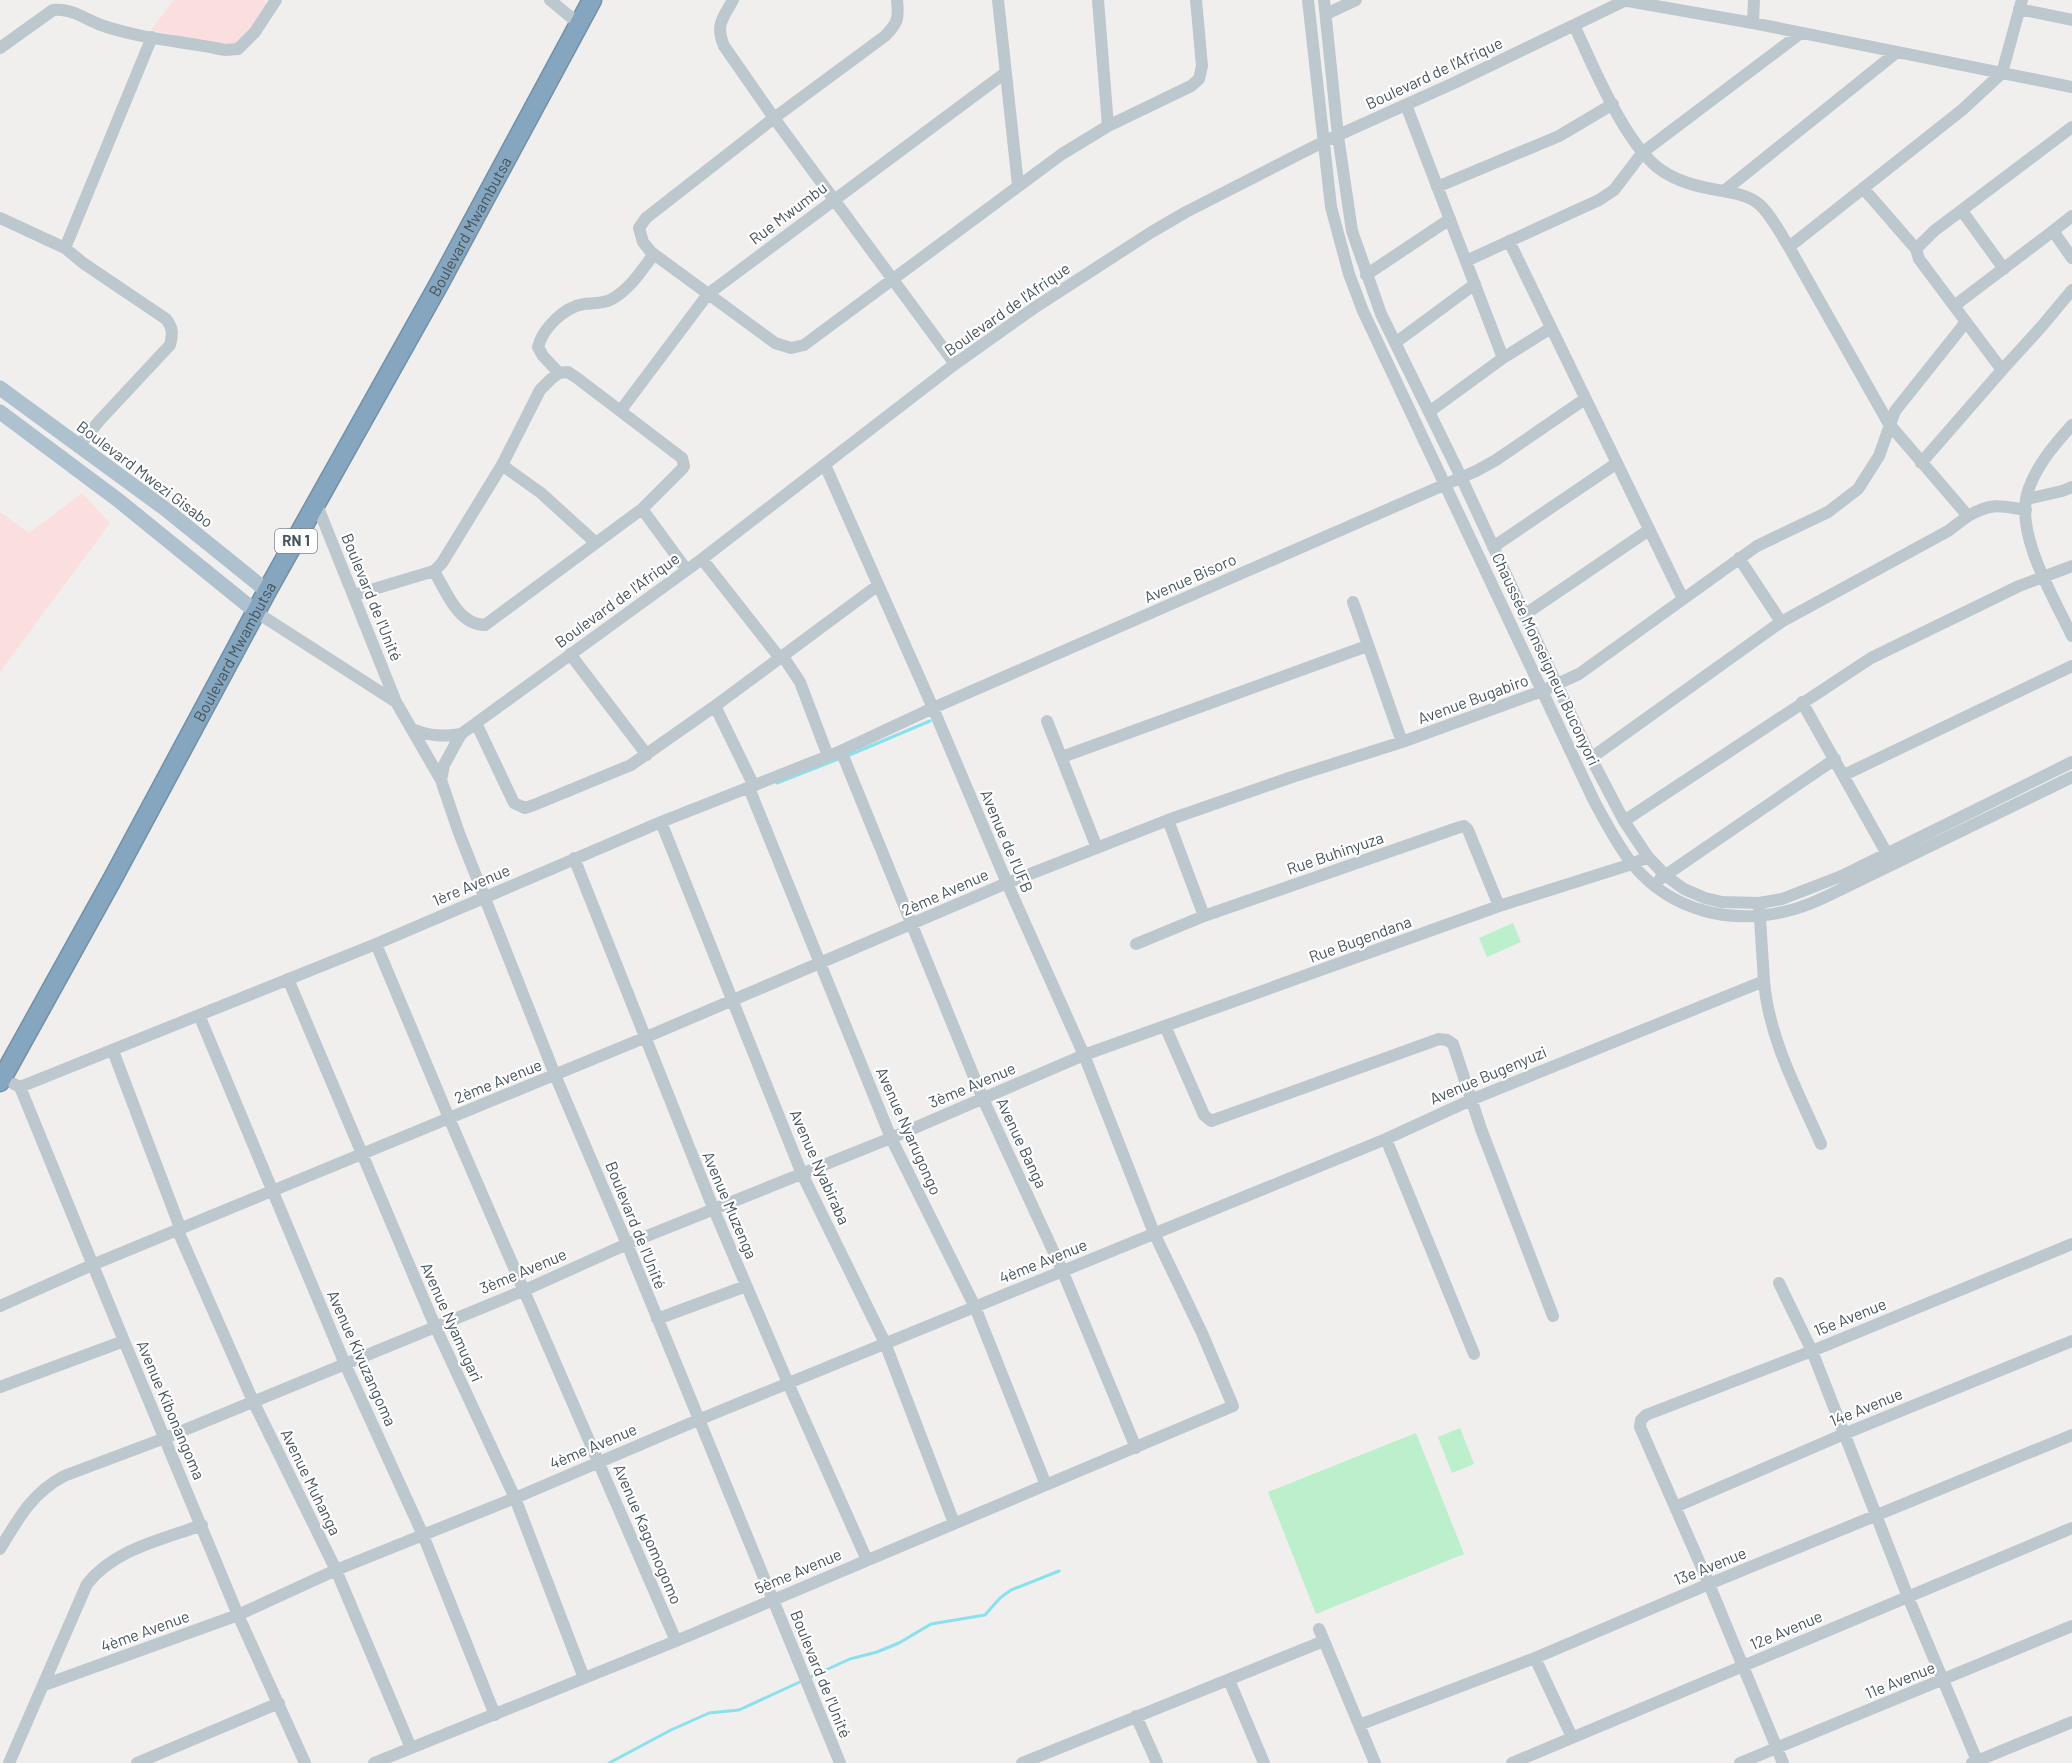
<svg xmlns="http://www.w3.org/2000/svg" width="2072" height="1763" font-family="Barlow,sans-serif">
<rect width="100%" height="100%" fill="#f1eeee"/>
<path fill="#fbdede" d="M174,0H263L276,10L234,46L191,39L151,30Z
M82,493L110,523L0,672V512L29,533Z"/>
<path fill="#bcefcb" d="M1513,923L1521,942L1487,957L1479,938Z
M1460,1428L1474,1464L1452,1473L1438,1437Z
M1416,1433L1464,1554L1316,1614L1268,1492Z"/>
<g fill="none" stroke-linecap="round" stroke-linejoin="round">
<path stroke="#89e1ed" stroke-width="3" d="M847,756L930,721
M777,783L841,758
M808,1678L850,1659L877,1652L899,1643L931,1624L985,1615L1000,1598L1011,1590L1059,1571
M609,1763L671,1730L709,1713L739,1710L802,1681"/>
<g stroke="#7191a9" stroke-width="21">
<g id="highway">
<path id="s1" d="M0,1082L113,878L267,591L439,284L592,0"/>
</g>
</g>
<path stroke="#bcc7ce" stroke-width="12" d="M550,0L579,24
M733,0C723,18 715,25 724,46L774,118L955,364
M897,0C899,18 898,23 885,36L774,118L646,218L639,228L643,242L651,252L775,343L791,348L804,345L1062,154L1108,126L1191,86L1199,79L1202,66L1196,0
M998,0L1018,185
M1098,0L1108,126
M1308,0L1331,207L1349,274L1363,311L1595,803C1607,824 1618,847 1634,866C1672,911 1730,925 1787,911C1809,906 1829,895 1850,885L2072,777
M1324,0L1338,136L1352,231L1381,314L1461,477L1591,758L1624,821L1648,857L1666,876L1684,889L1705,898L1722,902L1759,903L1782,899L1844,875L2072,762
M1622,0L1753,23L2072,87
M2022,0L2002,73L1962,110L1789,247L1889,424L1968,516C1992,502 2000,506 2026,510
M2019,9L2072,20
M1326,14L1356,0
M1753,23L1754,0
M1574,25C1593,66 1623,139 1657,167C1672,179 1695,186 1712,189C1728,192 1748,194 1760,205C1772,216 1780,233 1789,247
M0,48L53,10C72,8 84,19 101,25C140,39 184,41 225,50L238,49L255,32L276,0
M1406,105L1503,358
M2072,127L1934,231L1916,249L1919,259L2002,370L2042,326L2072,290
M1437,187L1559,136L1613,104
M1863,188L1916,249
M1724,191L1897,52
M1962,211L2004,269
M2072,216L2053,231L2072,258
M0,218L65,248L83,263L166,319C173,328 173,334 170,345L100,420L78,447
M1509,241L1683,599
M65,248L152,37
M1466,261L1599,200L1614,190L1643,152L1801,33
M1366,275L1450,219
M1954,306L2053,231
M1395,343L1475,284
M559,373L543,356L538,347C543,328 564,307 584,304C594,303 603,304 612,299C630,289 642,270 654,254
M621,410L708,294L1005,73
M1429,412L1503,358L1551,328
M2072,425C2054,445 2035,467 2027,494C2016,536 2054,598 2072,636
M1921,463L2002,370
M502,465L541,493L596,543
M2027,499L2062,491L2072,487
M317,505L396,702L441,780L459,833L555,1075L627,1244L840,1763
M642,509L686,569
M1493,547L1617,463
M1739,558L1781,622
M702,559L779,657
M354,595L434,571L442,563L502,465L540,390L551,379L559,373L568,372L577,378L682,458L684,466L683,468L642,509L485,625C458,625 446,591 434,571
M1353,602L1402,742
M256,612L396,702
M1524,615L1649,530
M570,654L647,755
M782,655L800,682L828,756
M1802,702L1891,861
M715,706L754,786
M1047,721L1097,848
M476,723L514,803L525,808L534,805L631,765L715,706L877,586
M412,729C430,736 442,737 461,734
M841,751L983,1099L1062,1270L1136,1448
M1062,757L1367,646
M1591,758L1781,622L1948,531L1968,516
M1844,775L2072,666
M441,780L444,765L461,734L702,559L955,364L1034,308L1150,233L1186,212L1323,142L1454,83L1626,0
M749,788L891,1138L975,1307L1046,1485
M1168,820L1204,916
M1624,821L1871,658L2019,586L2072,566
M661,822L802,1174L885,1343L954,1523
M574,858L714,1210L788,1383L867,1560
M1660,879L1835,759
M376,944L449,1118L676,1641
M1136,944L1204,916L1460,827L1464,826L1468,830L1499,906
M288,979L435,1326L515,1498L584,1678
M1764,981C1769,1039 1798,1092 1821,1144
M199,1015L345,1364L423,1535L495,1715
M1165,1026L1204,1115L1211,1121L1439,1039L1447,1040L1453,1044L1481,1129L1553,1316
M113,1051L181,1230
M14,1084L20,1087L124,1341L238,1615L305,1763
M20,1087L376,944L661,822L841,751L933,708L1476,471L1496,460L1585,399
M1386,1139L1474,1354
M178,1231L253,1401L336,1570L411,1748
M1779,1283L1812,1351L1908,1597L1978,1763
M0,1306L92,1265L644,1038L1007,883L1168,820L1292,777L1402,742L1542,691L1579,674L1757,546L1828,512L1858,489L1879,456L1895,411L1966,322
M657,1319L746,1286
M0,1387L124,1341
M1675,1507L1844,1434L2072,1341
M0,1549C18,1519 32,1493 64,1476L165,1438L525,1290L627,1244L891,1138L1084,1055L1499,906L1632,864L1648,857
M1319,1629L1375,1763
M1535,1658L1572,1737
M1229,1680L1264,1763
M44,1685L238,1615L336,1570L515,1498L698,1420L1386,1139L1473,1099L1764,981L1759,903
M1136,1716L1157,1763
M1359,1725L1535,1658L1709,1584L2072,1435
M9,1763L87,1584C115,1549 161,1540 202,1525
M137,1763L279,1703
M374,1763L676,1641L1233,1406L1202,1333L1154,1233L1084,1055L1007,883L933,708L825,465
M1022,1763L1324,1641
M1512,1763L2072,1528
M1740,1763L2072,1626
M1783,1763L1709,1584L1640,1427L1641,1420L1646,1415L1812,1351L2072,1244
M1972,1763L2072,1722"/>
<path stroke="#aec1ce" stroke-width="15" d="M0,388L164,508L267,591
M0,412L118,500L256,612"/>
<use href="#highway" stroke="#85a6be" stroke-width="18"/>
</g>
<g text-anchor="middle" stroke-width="4.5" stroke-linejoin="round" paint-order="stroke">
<rect fill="#fff" stroke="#7e878d" stroke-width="1.5" x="275" y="529" width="42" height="24" rx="4.5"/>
<g font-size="15" font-weight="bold" fill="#46545c">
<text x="296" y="546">RN 1</text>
</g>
<g font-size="16" fill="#46545c" stroke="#fff">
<text transform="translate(1434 73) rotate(-25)" y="6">Boulevard de l'Afrique</text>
<text transform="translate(788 213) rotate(-37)" y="6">Rue Mwumbu</text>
<text dy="6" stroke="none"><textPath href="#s1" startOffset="976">Boulevard Mwambutsa</textPath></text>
<text transform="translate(1007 309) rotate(-35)" y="6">Boulevard de l'Afrique</text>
<text transform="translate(145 474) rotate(37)" y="6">Boulevard Mwezi Gisabo</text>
<text transform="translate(1190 578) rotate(-24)" y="6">Avenue Bisoro</text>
<text transform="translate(372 597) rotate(68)" y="6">Boulevard de l'Unité</text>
<text transform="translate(617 600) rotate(-36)" y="6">Boulevard de l'Afrique</text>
<text dy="6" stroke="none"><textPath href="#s1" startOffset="490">Boulevard Mwambutsa</textPath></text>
<text transform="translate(1546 659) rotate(65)" y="6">Chaussée Monseigneur Buconyori</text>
<text transform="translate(1473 699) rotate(-20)" y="6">Avenue Bugabiro</text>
<text transform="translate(1007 841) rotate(67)" y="6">Avenue de l'UFB</text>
<text transform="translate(1335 853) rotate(-19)" y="6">Rue Buhinyuza</text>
<text transform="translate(471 885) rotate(-23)" y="6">1ère Avenue</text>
<text transform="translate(945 892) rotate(-24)" y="6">2ème Avenue</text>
<text transform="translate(1360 939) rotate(-20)" y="6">Rue Bugendana</text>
<text transform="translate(1488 1075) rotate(-23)" y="6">Avenue Bugenyuzi</text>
<text transform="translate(498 1081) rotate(-22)" y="6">2ème Avenue</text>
<text transform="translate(972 1085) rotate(-23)" y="6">3ème Avenue</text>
<text transform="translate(909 1131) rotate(66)" y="6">Avenue Nyarugongo</text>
<text transform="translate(1022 1143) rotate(65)" y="6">Avenue Banga</text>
<text transform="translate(820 1167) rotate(66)" y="6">Avenue Nyabiraba</text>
<text transform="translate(730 1205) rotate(67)" y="6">Avenue Muzenga</text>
<text transform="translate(636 1225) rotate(68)" y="6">Boulevard de l'Unité</text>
<text transform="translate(1043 1261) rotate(-22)" y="6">4ème Avenue</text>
<text transform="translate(523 1271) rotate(-23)" y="6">3ème Avenue</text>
<text transform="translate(1850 1317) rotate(-22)" y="6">15e Avenue</text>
<text transform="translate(452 1322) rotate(66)" y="6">Avenue Nyamugari</text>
<text transform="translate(362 1358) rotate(66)" y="6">Avenue Kivuzangoma</text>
<text transform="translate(1866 1407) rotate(-22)" y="6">14e Avenue</text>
<text transform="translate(171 1410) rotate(67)" y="6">Avenue Kibonangoma</text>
<text transform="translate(593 1446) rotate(-23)" y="6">4ème Avenue</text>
<text transform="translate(311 1482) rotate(64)" y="6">Avenue Muhanga</text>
<text transform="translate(648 1534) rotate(67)" y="6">Avenue Kagomogomo</text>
<text transform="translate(1710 1566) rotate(-22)" y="6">13e Avenue</text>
<text transform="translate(798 1571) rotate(-23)" y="6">5ème Avenue</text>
<text transform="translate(1786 1630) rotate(-23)" y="6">12e Avenue</text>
<text transform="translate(145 1631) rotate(-20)" y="6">4ème Avenue</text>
<text transform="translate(821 1674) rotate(68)" y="6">Boulevard de l'Unité</text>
<text transform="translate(1900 1680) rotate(-22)" y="6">11e Avenue</text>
</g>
</g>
</svg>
